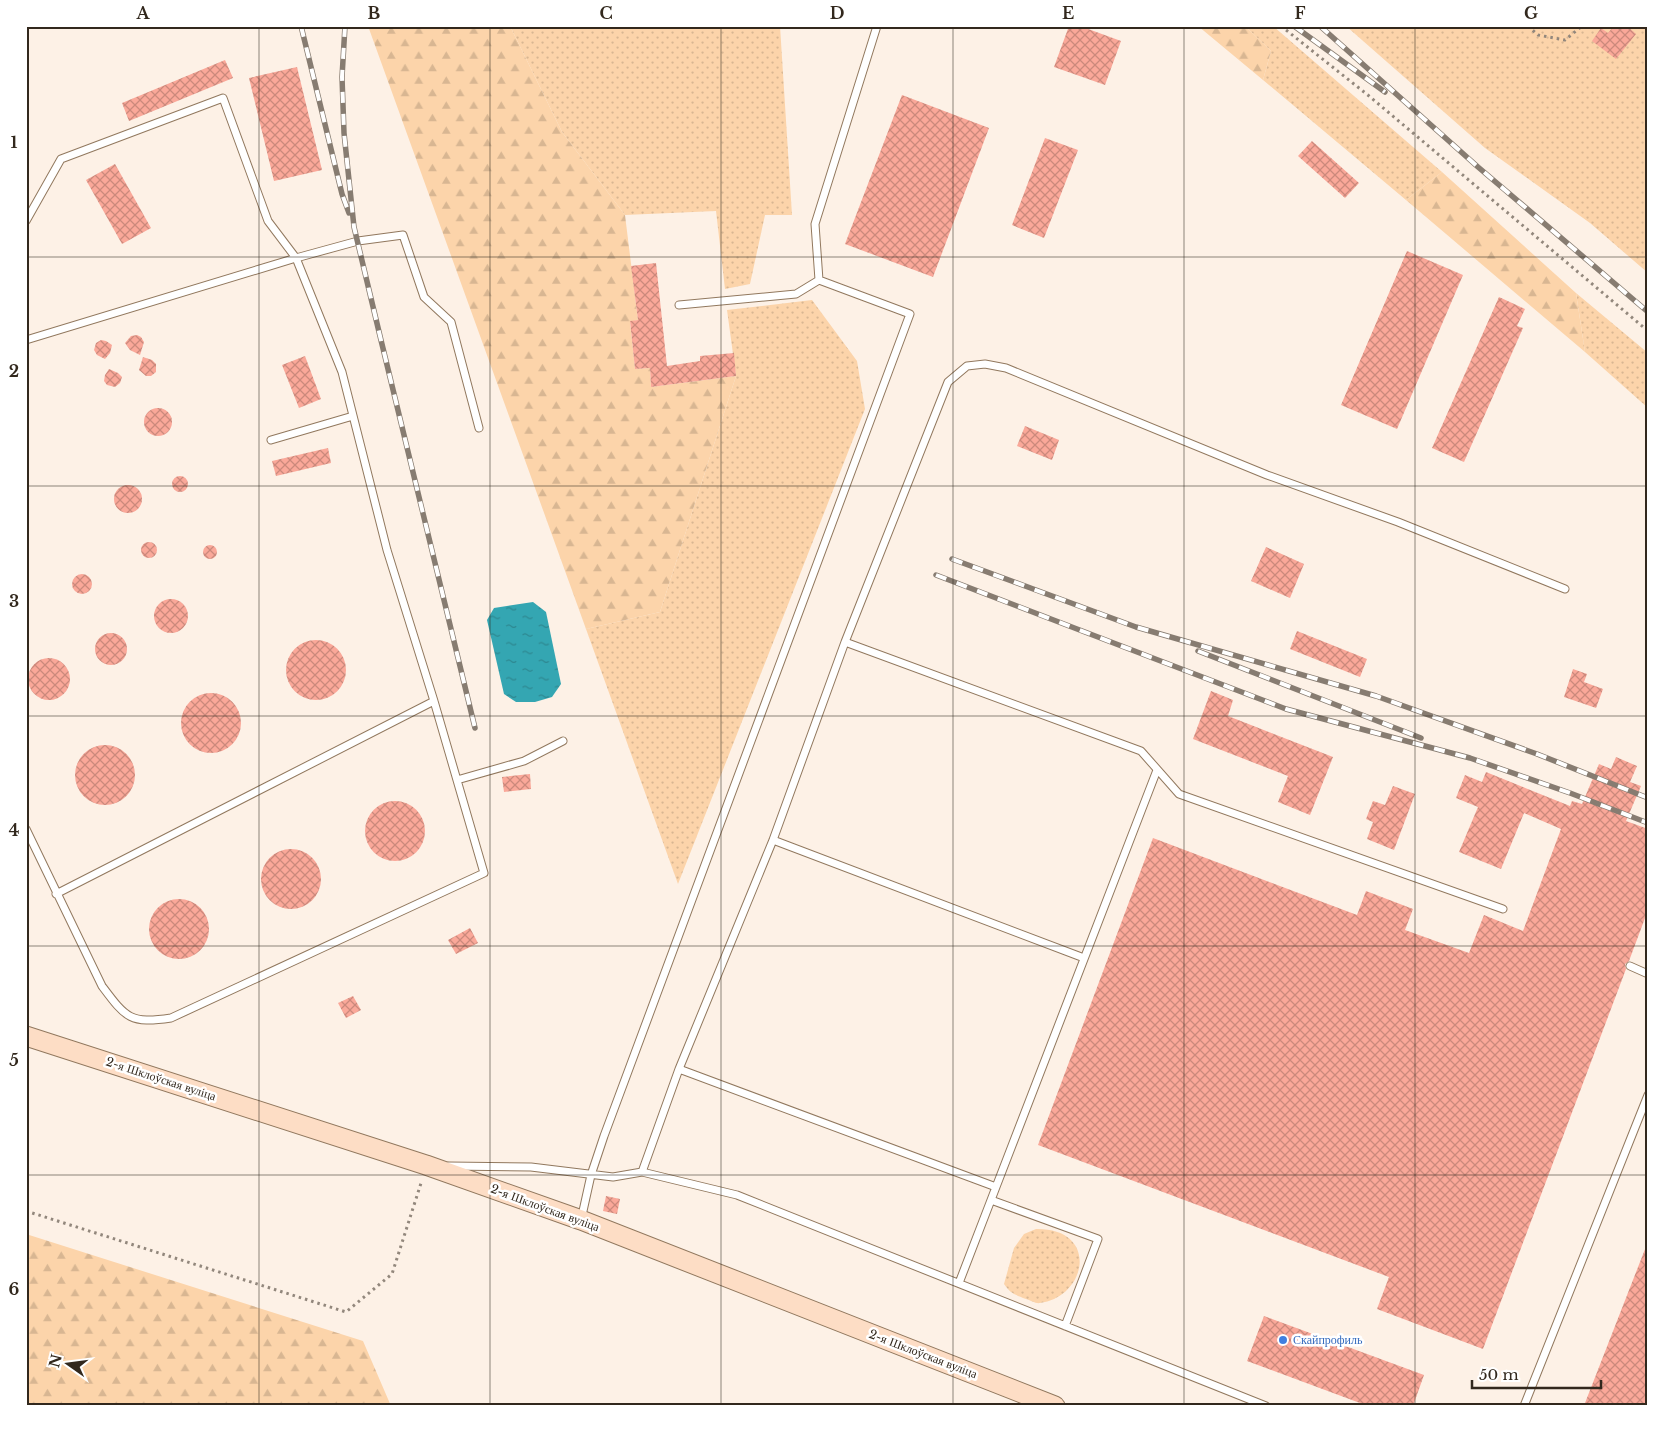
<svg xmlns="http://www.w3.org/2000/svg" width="1674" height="1432" font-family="'Libre Baskerville',serif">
<defs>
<pattern id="green-dots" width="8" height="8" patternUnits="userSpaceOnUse" patternTransform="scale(1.25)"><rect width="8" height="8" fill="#fcd4aa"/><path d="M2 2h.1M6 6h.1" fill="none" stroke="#d8b692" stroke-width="1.8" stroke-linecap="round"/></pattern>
<pattern id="forest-firs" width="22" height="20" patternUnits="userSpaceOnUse" patternTransform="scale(1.25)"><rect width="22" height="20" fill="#fcd4aa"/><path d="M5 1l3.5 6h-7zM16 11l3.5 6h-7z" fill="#d8b692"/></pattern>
<pattern id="water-ripples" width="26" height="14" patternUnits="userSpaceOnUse" patternTransform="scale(1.25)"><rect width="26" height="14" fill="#34a6b2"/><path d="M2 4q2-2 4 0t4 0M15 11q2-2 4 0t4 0" fill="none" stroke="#2d8790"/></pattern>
<pattern id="building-cross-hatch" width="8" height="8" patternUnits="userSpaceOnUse" patternTransform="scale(1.25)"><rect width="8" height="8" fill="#faa899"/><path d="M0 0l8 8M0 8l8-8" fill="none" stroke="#cb897c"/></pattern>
</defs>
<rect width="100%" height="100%" fill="#fdf1e6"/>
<path fill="url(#green-dots)" d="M510,26H780L792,215H765L750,284L725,289L716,211L625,215L562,132Z
M1245,26H1273L1442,172L1406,200L1263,80L1271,51Z
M1346,26H1648V273L1590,223L1485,148Z
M1576,293L1648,353V408L1585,352Z
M812,300L857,361L865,409L678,884L586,629L660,612L736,376L727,310Z
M1036,1229C1100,1228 1087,1297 1040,1303C1036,1304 1030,1300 1026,1299C1014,1294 1011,1294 1004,1284L1014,1248L1024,1234Z"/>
<path fill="url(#forest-firs)" d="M368,26H510L562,132L625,215L638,320L630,322L635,369L650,368L651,387L736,376L660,612L586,629Z
M1198,26H1245L1271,51L1263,80Z
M1442,172L1576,293L1585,352L1406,200Z
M26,1234L363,1341L391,1406H26Z"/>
<path fill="url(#water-ripples)" d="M533,602L546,612L561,684L552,697L535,702H516L504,694L487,620L494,608Z"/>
<path fill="url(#building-cross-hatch)" d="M1069,26H1080L1121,41L1105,85L1054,67Z
M1614,26H1627L1636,34L1616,59L1592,41L1601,28L1608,33Z
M225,60L233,78L129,121L122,103Z
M297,67L322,170L274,181L249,78Z
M902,95L989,128L933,277L845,244Z
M1045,138L1078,150L1044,238L1012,225Z
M1312,141L1359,183L1345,198L1298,156Z
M115,164L151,228L122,244L86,180Z
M1407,251L1463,275L1397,429L1341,405Z
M656,263L667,366L700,361V356L734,353L736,376L651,387L650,368L635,369L630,321L638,320L631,266Z
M1499,297L1525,309L1517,326L1523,328L1464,462L1432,448Z
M137,335L141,337L144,342L140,355L130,350L125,343L131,336Z
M101,340L106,341L112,345L110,353L105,359L97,355L94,350L96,343Z
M305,356L321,399L299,408L282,365Z
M143,357L152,360L156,364V372L151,376H146L139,370Z
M109,369L118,373L122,377L120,383L115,387L107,385L104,381L105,375Z
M144 422a14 14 0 1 1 28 0a14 14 0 1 1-28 0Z
M1025,426L1059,440L1052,460L1017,446Z
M328,448L331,463L276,476L272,461Z
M172 484a8 8 0 1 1 16 0a8 8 0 1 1-16 0Z
M114 499a14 14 0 1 1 28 0a14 14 0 1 1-28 0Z
M141 550a8 8 0 1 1 16 0a8 8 0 1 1-16 0Z
M203 552a7 7 0 1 1 14 0a7 7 0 1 1-14 0Z
M1266,547L1304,564L1290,598L1251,581Z
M72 584a10 10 0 1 1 20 0a10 10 0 1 1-20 0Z
M154 616a17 17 0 1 1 34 0a17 17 0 1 1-34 0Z
M1297,631L1367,659L1360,677L1290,649Z
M95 649a16 16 0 1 1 32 0a16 16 0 1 1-32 0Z
M286 670a30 30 0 1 1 60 0a30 30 0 1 1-60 0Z
M28 679a21 21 0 1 1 42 0a21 21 0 1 1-42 0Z
M1573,669L1587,674L1584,682L1603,689L1596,708L1564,697Z
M1211,691L1233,700L1228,716L1333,757L1310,815L1278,802L1288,776L1193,739Z
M181 723a30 30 0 1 1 60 0a30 30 0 1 1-60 0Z
M75 775a30 30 0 1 1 60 0a30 30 0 1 1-60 0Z
M1616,757L1637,766L1630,782L1641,786L1626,821L1648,829V910L1629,961L1625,964L1626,969L1483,1349L1377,1309L1389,1277L1038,1145L1153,838L1357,915L1366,891L1413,909L1405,930L1469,953L1484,915L1523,931L1561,829L1524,813L1501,869L1459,852L1478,807L1456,798L1465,775L1482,782L1486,772L1570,806L1572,801L1582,804L1599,764L1611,769Z
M530,774L531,789L504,792L502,777Z
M1393,786L1415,794L1394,850L1367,839L1373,822L1366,819L1373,801L1385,805Z
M365 831a30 30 0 1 1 60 0a30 30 0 1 1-60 0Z
M261 879a30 30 0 1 1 60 0a30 30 0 1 1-60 0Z
M149 929a30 30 0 1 1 60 0a30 30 0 1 1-60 0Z
M470,928L478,943L456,954L448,940Z
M353,996L361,1010L346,1018L338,1003Z
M606,1196L620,1199L617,1214L603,1211Z
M1647,1244L1648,1406H1593L1585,1403Z
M1264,1316L1424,1375L1413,1406H1368L1247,1361Z"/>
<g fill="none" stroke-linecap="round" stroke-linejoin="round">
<g stroke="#91785e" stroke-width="9">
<path id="lane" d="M26,221L61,159L223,98L268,221L296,258L358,241L403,235L424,297L451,322L479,428
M679,305L796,294L819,280
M26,340L296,258L342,372L387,550L434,701L484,873L171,1018C130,1024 126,1018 102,986L26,829
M271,440L353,416
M845,642L1141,751L1179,794L1503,909
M457,780L524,761L563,741
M773,840L1084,958
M56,894L434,701
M1630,966L1648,974
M679,1069L996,1187L991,1200
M449,1166L531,1167L613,1177L642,1172L679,1069L773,840L845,642L948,382L967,366L985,364L1006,368L1267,475L1398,522L1565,589
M642,1172L737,1195L1266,1406
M996,1187L1157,770
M581,1220L591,1175L604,1136L910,314L819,280L815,224L877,26
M959,1283L991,1200L1098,1239L1065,1326
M1524,1406L1648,1095"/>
</g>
<g stroke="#91785e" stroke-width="21">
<path id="secondary" d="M26,1036L426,1165L581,1220L1055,1406"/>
</g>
<path stroke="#92877c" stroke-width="3" stroke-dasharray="2.5 4" stroke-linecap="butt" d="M1281,26L1369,96L1648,331
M1528,26L1538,35L1565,40L1582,26
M26,1211L346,1312L392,1274L422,1180"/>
<use href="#lane" stroke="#fff" stroke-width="7"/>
<use href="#secondary" stroke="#fdddc5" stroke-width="19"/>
<g stroke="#877c71" stroke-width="5.5">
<path id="rail" d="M301,26L342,194L349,213
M345,26L342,77L344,133L354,227L380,336L475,728
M1294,26L1385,92
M1320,26L1478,167L1648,312
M952,559L1136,627L1376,696L1537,754L1648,798
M936,575L1286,709L1470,758L1570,793L1648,823
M1198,651L1421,738"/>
</g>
<use href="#rail" stroke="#fff" stroke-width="4" stroke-dasharray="11" stroke-linecap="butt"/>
</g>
<path fill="none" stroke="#32281d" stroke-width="1" stroke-opacity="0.55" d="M259,26V1406M490,26V1406M721,26V1406M953,26V1406M1184,26V1406M1415,26V1406M26,257H1648M26,486H1648M26,716H1648M26,946H1648M26,1175H1648"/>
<circle fill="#3f7fe0" stroke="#fff" stroke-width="2" cx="1283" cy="1340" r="5"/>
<g text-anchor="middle" stroke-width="5" stroke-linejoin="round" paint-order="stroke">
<g font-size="12" fill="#32281d" stroke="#fff">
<text transform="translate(161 1079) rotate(18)" y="4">2-я Шклоўская вуліца</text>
<text transform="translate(545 1208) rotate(20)" y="4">2-я Шклоўская вуліца</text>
<text transform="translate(923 1354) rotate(21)" y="4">2-я Шклоўская вуліца</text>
</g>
<g font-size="12" fill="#366cbe" stroke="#fff" text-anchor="start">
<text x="1293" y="1344">Скайпрофиль</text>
</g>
</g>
<rect width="1674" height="1432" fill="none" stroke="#ffffff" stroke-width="55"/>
<g transform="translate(68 1364) rotate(284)" stroke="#ffffff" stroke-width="4" paint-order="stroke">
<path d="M0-4L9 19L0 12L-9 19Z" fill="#32281d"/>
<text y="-8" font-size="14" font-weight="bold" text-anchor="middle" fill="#32281d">N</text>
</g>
<path d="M1472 1380v8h129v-8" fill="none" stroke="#32281d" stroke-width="2.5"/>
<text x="1479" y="1380" font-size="15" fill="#32281d" stroke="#ffffff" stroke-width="4" paint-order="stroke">50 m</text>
<rect x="28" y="28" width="1618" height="1376" fill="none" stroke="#32281d" stroke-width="2"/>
<g font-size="16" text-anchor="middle" font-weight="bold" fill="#32281d">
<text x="143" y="19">A</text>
<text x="374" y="19">B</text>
<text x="606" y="19">C</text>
<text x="837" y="19">D</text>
<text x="1068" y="19">E</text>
<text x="1300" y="19">F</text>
<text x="1531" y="19">G</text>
<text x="14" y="148">1</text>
<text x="14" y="377">2</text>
<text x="14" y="607">3</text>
<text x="14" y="836">4</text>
<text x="14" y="1066">5</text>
<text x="14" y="1295">6</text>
</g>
</svg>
